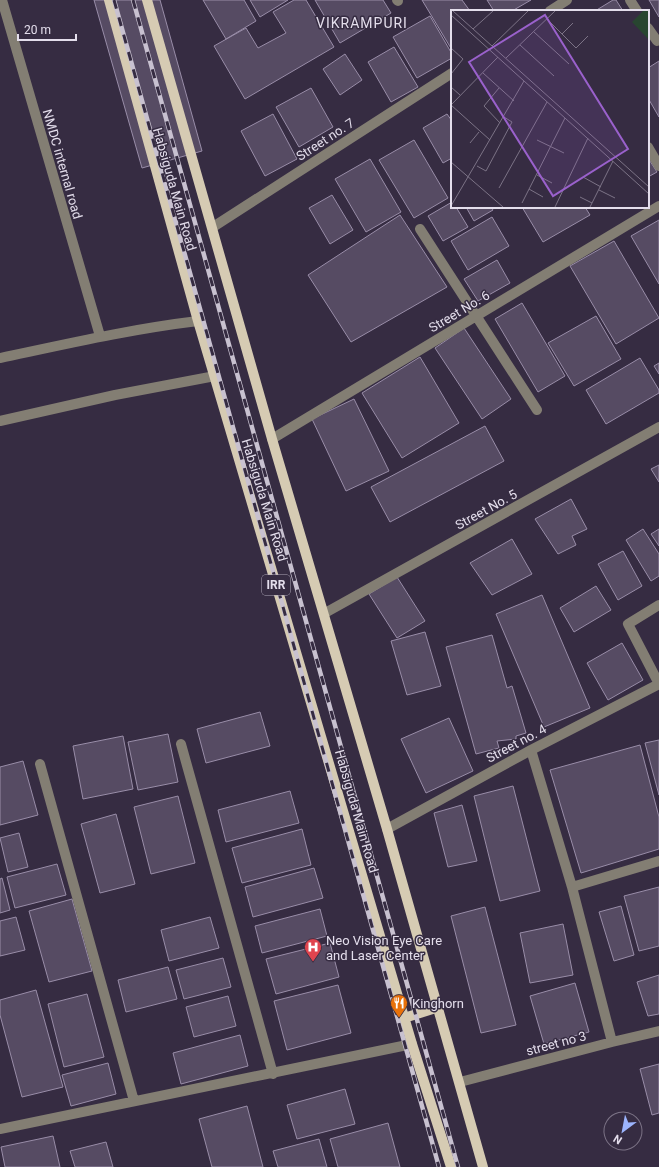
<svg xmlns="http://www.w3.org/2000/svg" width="659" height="1167" font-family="Roboto,sans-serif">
<rect width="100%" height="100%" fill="#362c42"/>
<path fill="#564b63" stroke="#998da8" d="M94,0H160L202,151L142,168Z
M203,0H244L256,21L226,39Z
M250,0H288L260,17Z
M294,0H306L334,47L245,99L214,46L246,28L258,48L286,33L273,12Z
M315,0H383L391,13L340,43Z
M422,0H462L470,11H452V50Z
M487,0H531L512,11H494Z
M613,0H616L623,11H595Z
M649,0H659V17Z
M430,16L452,54V58L417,78L393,37Z
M394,47L418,87L391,102L368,62Z
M345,54L362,80L340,95L323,69Z
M659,61V117L648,98V68Z
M311,88L333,127L299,147L276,107Z
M273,114L297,159L265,176L241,131Z
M447,114L452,121V158L443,163L423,128Z
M414,140L448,198L414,218L379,160Z
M648,158L657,172L648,177Z
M370,159L401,212L366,232L335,179Z
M332,195L353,230L330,244L309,208Z
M452,202V207H456L468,227L443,241L428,216Z
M466,207H491L493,210L474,221Z
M522,207H585L590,215L543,242Z
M400,215L447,287L351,342L308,275Z
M492,217L509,246L468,270L451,241Z
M659,220V284L631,236Z
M614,241L659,318L616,344L570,266Z
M497,260L510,283L478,301L464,279Z
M522,303L565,376L538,392L495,319Z
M596,316L621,359L574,386L548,343Z
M464,328L511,399L482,419L435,348Z
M420,357L459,423L402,458L362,393Z
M640,358L659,390V393L606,424L586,390Z
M659,363V374L654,366Z
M354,399L389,471L346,491L312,419Z
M485,426L504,461L390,522L371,487Z
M659,465V482L651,469Z
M571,499L587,529L572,536L576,545L558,554L535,519Z
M643,529L659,554V576L651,581L626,540Z
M659,529V546L651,534Z
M512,539L532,574L492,595L470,563Z
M623,551L642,586L618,600L598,564Z
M397,577L425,621L397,638L369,594Z
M596,586L611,610L574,632L560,608Z
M542,595L590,708L544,727L496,614Z
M425,632L441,686L407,695L391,641Z
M492,635L507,688L512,686L526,733L516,736V739L497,741L499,748L476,754L446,647Z
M622,643L643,680L608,700L587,663Z
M260,712L270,746L206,763L197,729Z
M449,718L473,771L426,793L401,739Z
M168,734L178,782L138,790L128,742Z
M123,736L133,789L83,799L73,746Z
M659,740V795L645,743Z
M640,745L659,817V849L581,873L550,770Z
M23,761L38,815L0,825V767Z
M513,786L540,891L500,901L474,796Z
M290,791L299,823L226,842L218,810Z
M178,796L195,863L151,874L134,807Z
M462,805L477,861L448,867L434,813Z
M116,814L135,884L100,893L81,824Z
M302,829L311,865L242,883L232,848Z
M19,833L28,867L8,872L0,838Z
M57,864L66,895L15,908L7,877Z
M314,868L323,898L253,917L245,887Z
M2,878L10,910L0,913V879Z
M659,887V946L639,951L624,896Z
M72,899L92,971L49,982L29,911Z
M621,906L634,955L614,961L599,912Z
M485,907L516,1025L481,1033L451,916Z
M320,909L327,936L262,953L255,926Z
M16,917L25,950L0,956V921Z
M210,917L219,948L169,961L161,930Z
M563,924L573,975L530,983L520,933Z
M330,943L339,977L276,994L266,959Z
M223,958L231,987L184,999L176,970Z
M168,967L177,999L126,1012L118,980Z
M659,975V1014L648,1016L637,982Z
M575,983L589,1032L544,1044L530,996Z
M338,985L351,1033L287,1050L274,1001Z
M36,990L63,1087L22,1097L0,1015V1000Z
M87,994L104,1057L64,1067L48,1004Z
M228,996L236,1026L194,1037L186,1007Z
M240,1035L248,1066L181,1084L173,1053Z
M108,1063L116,1094L71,1106L62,1075Z
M659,1064V1113L652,1115L640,1069Z
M345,1089L355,1124L297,1139L287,1105Z
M247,1106L263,1167H212L199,1119Z
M388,1123L400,1167H338L330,1139Z
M53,1136L60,1167H5L1,1147Z
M319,1139L327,1167H278L273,1151Z
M106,1142L113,1167H75L70,1151Z"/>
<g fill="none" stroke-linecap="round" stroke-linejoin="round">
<path stroke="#837e73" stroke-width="10" d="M2,0L100,336
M397,0L398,1
M630,0L637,11
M550,11L567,0
M648,28L657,41
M648,147L659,166
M213,227L452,73
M420,229L537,410
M0,358C66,344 131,329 198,321
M0,421L115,395L215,376
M272,439L659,206
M325,613L659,427
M659,684L628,624L659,605
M181,744L273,1074
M531,750L572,887L612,1042
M40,764L134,1101
M387,829L531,750L659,684
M572,887L659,861
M460,1082L612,1042L659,1031
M0,1129L412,1044"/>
<path stroke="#d6cbb3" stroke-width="10" d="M109,0L198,321L412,1044L451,1167
M147,0L272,439L387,829L483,1167
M404,1018L439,1007"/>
<g stroke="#c8c1d0" stroke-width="4.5">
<path id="rail" d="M114,0L439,1167
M133,0L458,1167"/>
</g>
<use href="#rail" stroke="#362c42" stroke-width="3" stroke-dasharray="9" stroke-linecap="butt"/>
</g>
<defs>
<g id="hospital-pin" transform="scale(0.9)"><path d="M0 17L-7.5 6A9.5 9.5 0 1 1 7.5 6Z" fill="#e0444e" stroke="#362c42"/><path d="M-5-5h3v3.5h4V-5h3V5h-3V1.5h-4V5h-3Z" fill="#fff"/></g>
<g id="restaurant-pin" transform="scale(0.9)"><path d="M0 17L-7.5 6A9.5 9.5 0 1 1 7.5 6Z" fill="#e8710a" stroke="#362c42"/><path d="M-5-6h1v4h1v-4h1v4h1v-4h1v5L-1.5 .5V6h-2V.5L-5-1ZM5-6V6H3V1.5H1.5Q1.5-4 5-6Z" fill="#fff"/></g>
</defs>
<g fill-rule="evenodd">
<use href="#hospital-pin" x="313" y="947"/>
<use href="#restaurant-pin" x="399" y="1003"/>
</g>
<g text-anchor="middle" stroke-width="3" stroke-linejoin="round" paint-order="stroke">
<rect fill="#362c42" stroke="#b0a9b9" stroke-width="1" x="262" y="575" width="28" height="20" rx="3"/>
<g font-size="12" font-weight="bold" fill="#e4deec">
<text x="276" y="589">IRR</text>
</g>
<g font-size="13" fill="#e4deec" stroke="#362c42">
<text transform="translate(325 139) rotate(-33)" y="5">Street no. 7</text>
<text transform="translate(63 164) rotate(74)" y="5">NMDC internal road</text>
<text transform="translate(175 189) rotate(74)" y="5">Habsiguda Main Road</text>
<text transform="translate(459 311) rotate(-31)" y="5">Street No. 6</text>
<text transform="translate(265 500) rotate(73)" y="5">Habsiguda Main Road</text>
<text transform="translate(486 509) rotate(-29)" y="5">Street No. 5</text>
<text transform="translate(516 743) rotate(-28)" y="5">Street no. 4</text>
<text transform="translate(357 811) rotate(74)" y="5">Habsiguda Main Road</text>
<text transform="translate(556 1043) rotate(-15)" y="5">street no 3</text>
</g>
<g font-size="13" fill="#e4deec" stroke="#362c42" text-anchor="start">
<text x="326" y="945">Neo Vision Eye Care<tspan x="326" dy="15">and Laser Center</tspan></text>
<text x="412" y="1008">Kinghorn</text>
</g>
<g font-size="14" letter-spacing="1" fill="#e4deec" stroke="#362c42">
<text x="362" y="28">VIKRAMPURI</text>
</g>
</g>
<g transform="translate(451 10)">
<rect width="198" height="198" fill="#362c42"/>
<path d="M192,1H198V30L181,12Z" fill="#284530"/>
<path fill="none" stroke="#7c7386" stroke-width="1" d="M2,1L198,177M0,5L198,184M96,9L125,38L137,26M22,19L42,1M83,22L118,54M111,24L122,13M69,35L103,66M41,36L77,1M0,38L12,49L0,64M55,48L104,1M32,63L63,91M0,77L9,85M48,78L33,96L49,113M0,95L47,47M0,95L39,130M86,130L113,143M19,133L28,122M0,152L52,197M26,156L35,161L61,112L53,107M86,165L101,173M132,167L150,177M48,178L96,92M78,179L92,187M148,180L164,188M129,187L141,193M71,193L114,108M0,196L73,71M104,197L137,128M139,197L162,151"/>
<path fill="#9a61cc" fill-opacity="0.15" stroke="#9a61cc" stroke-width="2" d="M94,5L177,139L102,186L18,52Z"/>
<rect width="198" height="198" fill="none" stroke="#e4deec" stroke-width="2"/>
</g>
<g transform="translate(623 1131) rotate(212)"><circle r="19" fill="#362c42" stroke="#7c7386"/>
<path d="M0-3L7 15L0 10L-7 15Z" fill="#9cb4fd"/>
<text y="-6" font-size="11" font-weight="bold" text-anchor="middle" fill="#e4deec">N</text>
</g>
<path d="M18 34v6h58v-6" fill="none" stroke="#e4deec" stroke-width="2"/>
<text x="24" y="34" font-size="12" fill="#e4deec" stroke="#362c42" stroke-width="3" paint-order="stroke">20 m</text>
</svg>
